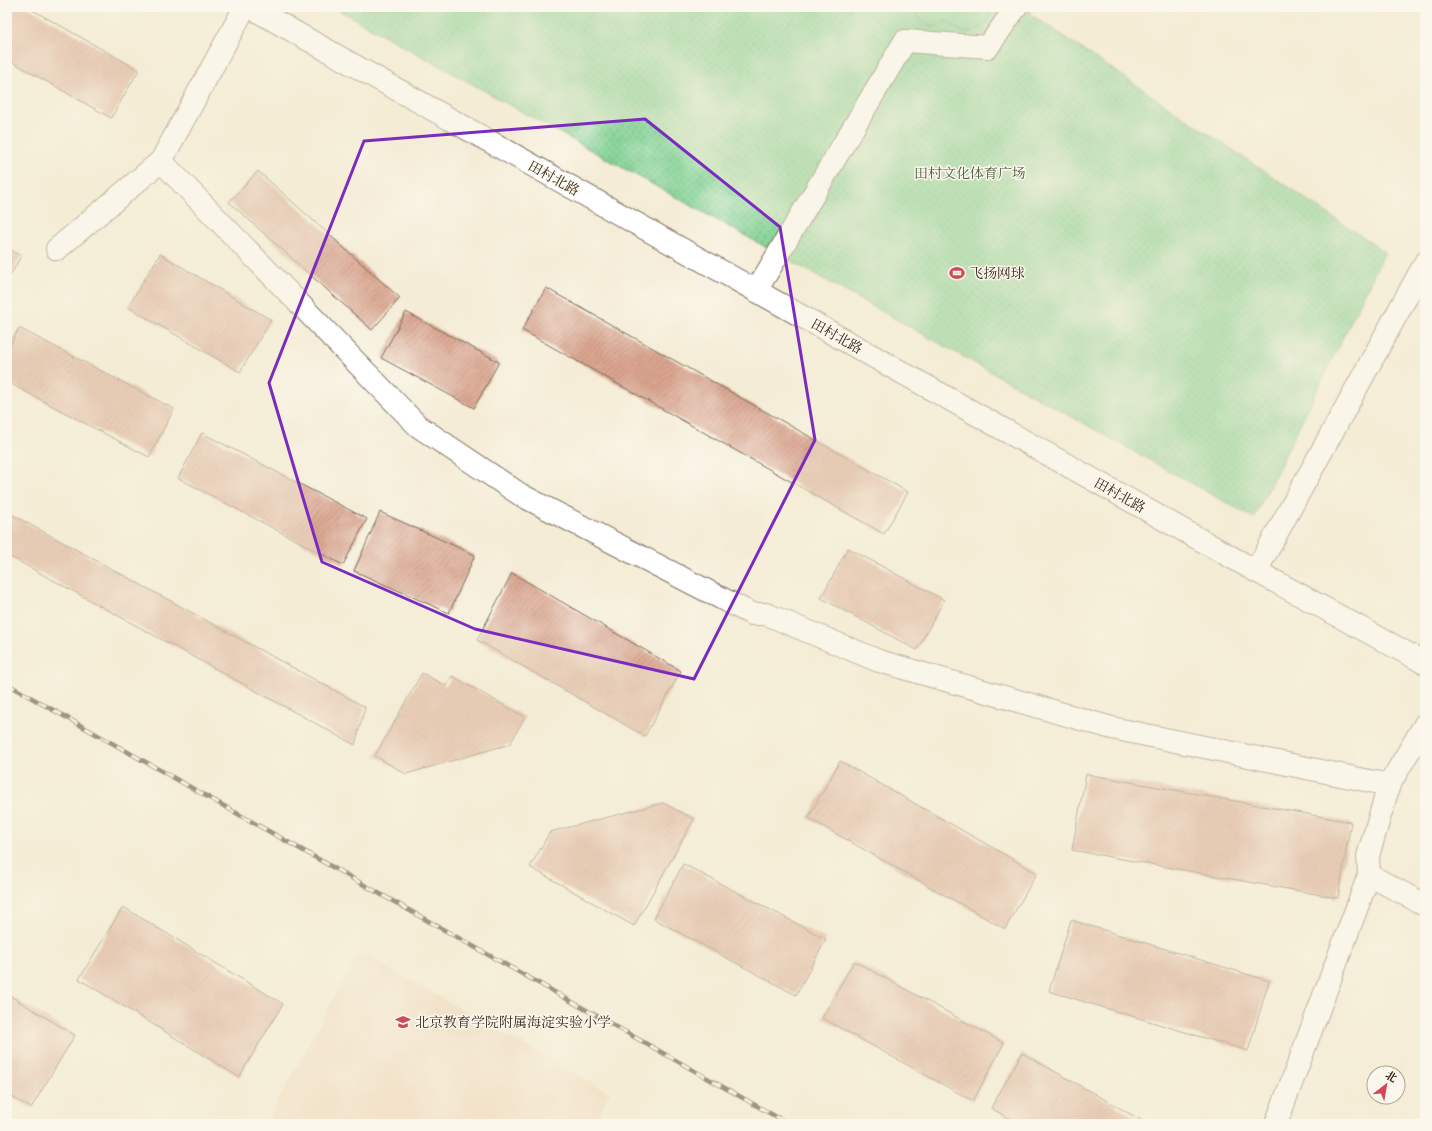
<svg xmlns="http://www.w3.org/2000/svg" width="1432" height="1131" font-family="'Gentium Book Plus','Noto Serif SC',serif">
<defs>
<pattern id="park-dots" width="8" height="8" patternUnits="userSpaceOnUse"><rect width="8" height="8" fill="#7ed193"/><path d="M2 2h.1M6 6h.1" fill="none" stroke="#68aa77" stroke-width="1.8" stroke-linecap="round"/></pattern>
<pattern id="building-hatch" width="6" height="6" patternUnits="userSpaceOnUse"><rect width="6" height="6" fill="#daa590"/><path d="M-1 1l2-2M0 6l6-6M5 7l2-2" fill="none" stroke="#b28775"/></pattern>
</defs>
<rect width="100%" height="100%" fill="#fbf7ec"/>
<filter id="ink" filterUnits="userSpaceOnUse"><feTurbulence type="fractalNoise" baseFrequency=".025" numOctaves="2"/><feDisplacementMap in="SourceGraphic" scale="8" xChannelSelector="R" yChannelSelector="G"/><feConvolveMatrix kernelMatrix="1 2 1 2 8 2 1 2 1" color-interpolation-filters="sRGB"/></filter>
<filter id="wash" filterUnits="userSpaceOnUse"><feTurbulence type="fractalNoise" baseFrequency=".012" numOctaves="4" result="noise"/><feDisplacementMap in="SourceGraphic" scale="16" xChannelSelector="R" yChannelSelector="G"/><feGaussianBlur stdDeviation="0.9" result="paint"/><feColorMatrix in="noise" values="0 0 0 0 0 0 0 0 0 0 0 0 0 0 0 0 0 1.4 0 .05"/><feComposite in="paint" operator="in"/></filter>
<g filter="url(#wash)">
<rect width="100%" height="100%" fill="#f4ecd6"/>
<path fill="#f0d6bc" d="M359,952L610,1093L593,1124H266Z"/>
<path fill="url(#park-dots)" stroke="#5c7e58" d="M333,7H1033L1030,14L1385,252L1254,518Z"/>
<path fill="#7ed193" stroke="#5c7e58" d="M911,7H1010C1004,11 998,11 991,10C989,18 988,21 982,26C968,39 958,29 945,21L939,26C926,27 918,18 911,7Z"/>
<g id="blocks">
<path fill="url(#building-hatch)" d="M7,7H27L139,70L111,118L7,59Z
M258,171L400,298L372,330L229,202Z
M7,248L21,256L7,281Z
M160,254L271,320L240,372L128,307Z
M546,288L908,492L884,534L522,330Z
M406,312L499,362L474,408L381,358Z
M19,328L174,409L149,457L7,382V351Z
M202,433L367,519L343,565L178,478Z
M7,512L365,707L355,745L7,555Z
M380,512L475,555L449,613L354,571Z
M848,548L944,600L917,650L821,598Z
M512,573L681,671L645,736L477,640Z
M422,673L446,686L452,676L525,717L510,744L406,774L375,756Z
M840,761L1037,873L1005,929L808,818Z
M1086,774L1351,822L1338,898L1072,850Z
M663,803L694,819L634,926L530,867L550,832Z
M683,864L826,939L796,995L654,919Z
M123,907L283,1004L239,1077L79,979Z
M1071,920L1269,981L1248,1051L1049,991Z
M854,961L1004,1043L973,1101L822,1018Z
M7,994L75,1035L31,1108L7,1094Z
M1022,1053L1148,1124H1019L991,1108Z"/>
</g>
</g>
<g filter="url(#ink)">
<use href="#blocks" fill-opacity="0" stroke="#7c6e5e" stroke-width="1"/>
<g fill="none" stroke-linecap="round" stroke-linejoin="round">
<g stroke="#7c6e5e" stroke-width="24">
<path id="minor" d="M161,161L418,426L521,495L752,614H766L879,661L1112,728L1389,785
M57,249L161,161L245,7
M756,291L905,41L988,47L1016,7
M1256,571L1425,263
M1369,875L1425,905
M1276,1124L1369,875L1368,856L1389,785L1425,724"/>
</g>
<g stroke="#7c6e5e" stroke-width="24">
<path id="tertiary" d="M250,7L1256,571L1425,663"/>
</g>
<use href="#minor" stroke="#fff" stroke-width="22"/>
<use href="#tertiary" stroke="#fff" stroke-width="22"/>
<g stroke="#3b2a1e" stroke-width="4.5">
<path id="rail" d="M7,684L789,1124"/>
</g>
<use href="#rail" stroke="#fbf7ec" stroke-width="3" stroke-dasharray="9" stroke-linecap="butt"/>
</g>
</g>
<path d="M0 0H1432V1131H0ZM645,119L780,227L815,440L694,679L475,629L322,562L269,383L364,141Z" fill="#f4ecd6" fill-opacity=".55" fill-rule="evenodd"/>
<path fill="none" stroke="#7b2cbf" stroke-width="3" stroke-linejoin="round" d="M645,119L780,227L815,440L694,679L475,629L322,562L269,383L364,141Z"/>
<defs>
<g id="stadium-bare" transform="scale(1.2)"><path d="M0-5a6.5 5 0 1 0 0 10a6.5 5 0 1 0 0-10ZM-3.5-1.8h7v3.6h-7Z" fill="#d1495b" stroke="#fbf7ec" stroke-width="2.5" paint-order="stroke"/></g>
<g id="school-bare" transform="scale(1.2)"><path d="M0-5L7-2L0 1L-7-2ZM-4 1L0 2.5L4 1V4Q0 6-4 4Z" fill="#d1495b" stroke="#fbf7ec" stroke-width="2.5" paint-order="stroke"/></g>
</defs>
<g fill-rule="evenodd">
<use href="#stadium-bare" x="957" y="273"/>
<use href="#school-bare" x="403" y="1022"/>
</g>
<g text-anchor="middle" stroke-width="3" stroke-linejoin="round" paint-order="stroke">
<g font-size="14" fill="#4f5c41" stroke="#fbf7ec">
<text x="970" y="178">田村文化体育广场</text>
</g>
<g font-size="14" fill="#3b2a1e" stroke="#fbf7ec">
<text transform="translate(554 178) rotate(29)" y="5">田村北路</text>
<text transform="translate(837 336) rotate(29)" y="5">田村北路</text>
<text transform="translate(1120 495) rotate(29)" y="5">田村北路</text>
</g>
<g font-size="14" fill="#3b2a1e" stroke="#fbf7ec" text-anchor="start">
<text x="969" y="278">飞扬网球</text>
<text x="415" y="1027">北京教育学院附属海淀实验小学</text>
</g>
</g>
<rect width="1432" height="1131" fill="none" stroke="#fbf7ec" stroke-width="24"/>
<g transform="translate(1386 1085) rotate(31)"><circle r="19" fill="#fbf7ec" stroke="#aea59a"/>
<path d="M0-3L7 15L0 10L-7 15Z" fill="#d1495b"/>
<text y="-6" font-size="11" font-weight="bold" text-anchor="middle" fill="#3b2a1e">北</text>
</g>
</svg>
